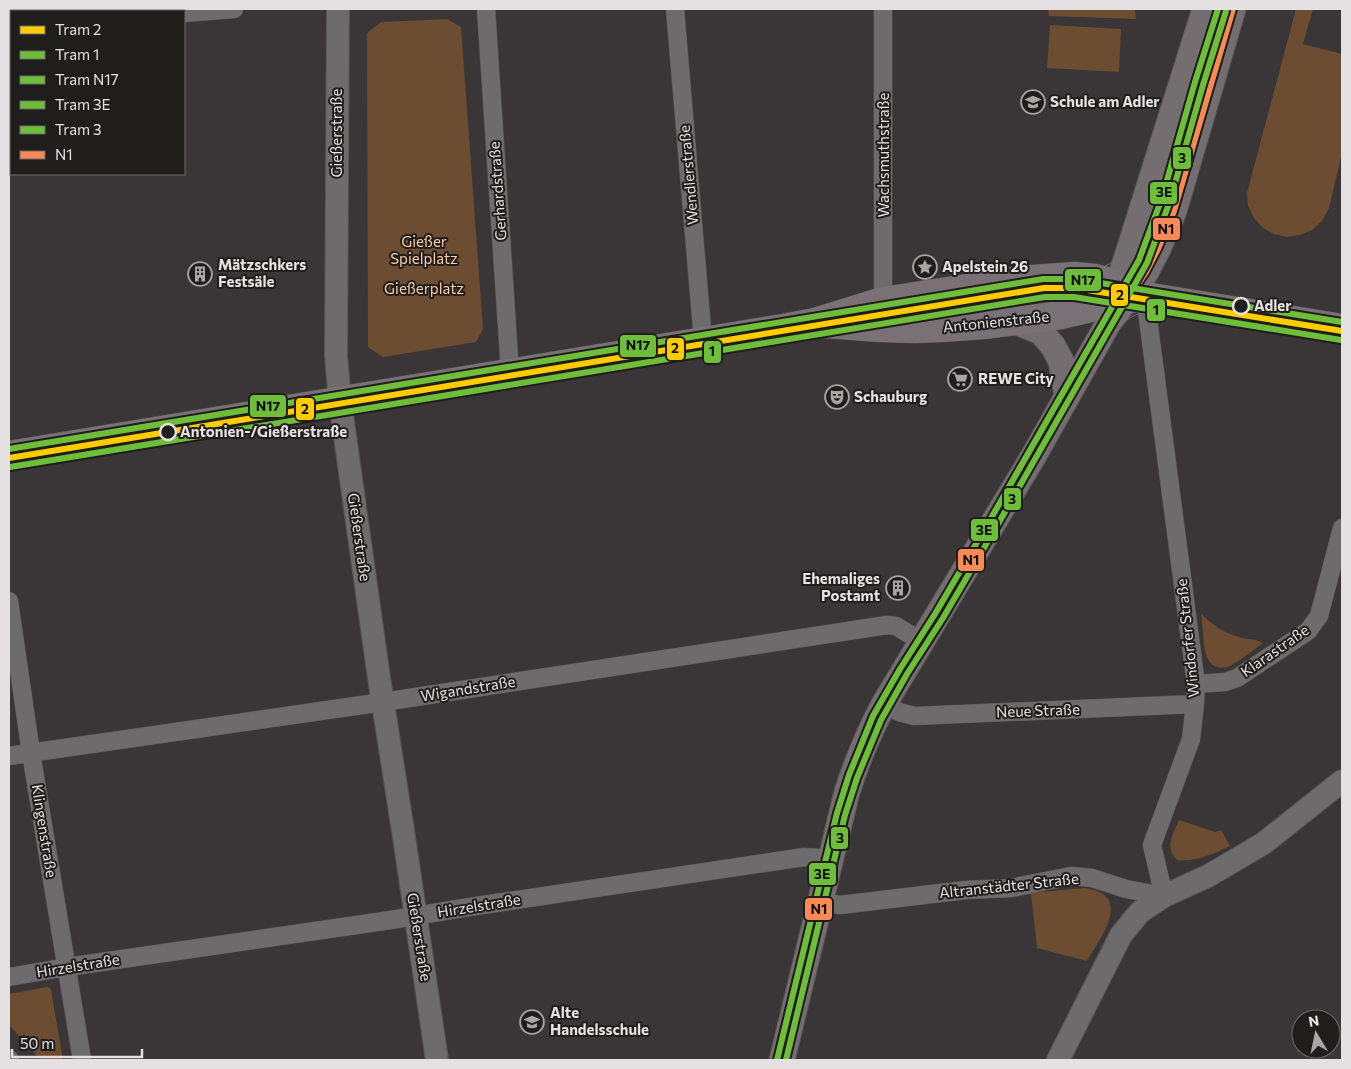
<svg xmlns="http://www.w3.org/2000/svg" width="1351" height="1069" font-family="Commissioner,sans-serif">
<rect width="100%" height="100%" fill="#3a3536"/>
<path fill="#6d4d31" d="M1048,9H1135L1136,19L1049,16Z
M1296,9H1313L1303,44L1342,54V153L1329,208L1322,221L1312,230L1300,235L1287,237L1274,234L1263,228L1254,218L1248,206L1247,193Z
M447,19L461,27L483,329L476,342L383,357L368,347L367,33L381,22Z
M1050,25L1121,29L1119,72L1047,68Z
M1201,614C1213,625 1223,633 1239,637C1248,640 1255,638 1263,643C1252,651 1241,660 1230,666C1221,670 1210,667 1207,657C1203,647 1203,626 1201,614Z
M1179,820L1215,832L1221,830L1230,846C1213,854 1196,862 1177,860C1164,847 1173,835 1179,820Z
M1085,888C1089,889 1093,889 1097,891C1129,903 1097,943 1087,961L1037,948L1031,893Z
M47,987L50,988L51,990L63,1060H41L9,1025V994Z"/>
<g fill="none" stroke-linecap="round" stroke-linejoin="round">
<g stroke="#585455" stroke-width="19">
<path id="minor" d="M486,9L510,372
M675,9L703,341
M184,13L234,9
M9,26L11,25
M883,301V9
M9,601L31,753L82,1060
M1196,684L1225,682L1237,678L1308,631L1319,616L1342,528
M884,704L899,712L914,716L1195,704
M9,756L383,702L887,625L896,626L922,642
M820,902L840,905L966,890L1011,888L1071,876L1092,878L1126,889L1164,896L1152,845L1191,739L1195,704L1196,684L1145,296
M9,977L67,967L391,920L463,908L804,857L821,858L830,860
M9,1059L10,1060"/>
</g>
<g stroke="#585455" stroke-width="24">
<path id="tertiary" d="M338,9L336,356L340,401L379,678L404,837L437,1060
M1058,1060L1121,935L1140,912L1164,896L1208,876L1264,843L1342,781"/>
</g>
<g stroke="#585455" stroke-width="27">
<path id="secondary" d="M1112,304L1205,9
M1014,321L1041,332L1053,346L1061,361L1067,396
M782,1060L847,792C857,761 869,732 884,704L1033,457L1109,322L1134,290L1146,272L1158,249L1174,211L1233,9"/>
</g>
<g stroke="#585455" stroke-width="29">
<path id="primary" d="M826,324L880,328L915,329L942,328L984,325L1061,315L1112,303L1145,296
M9,455L783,328L815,322L883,301L1019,280L1074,276L1095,278L1118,284L1145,296L1342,328"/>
</g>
<use href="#minor" stroke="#6d6b6b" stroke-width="18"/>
<use href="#tertiary" stroke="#6d6b6b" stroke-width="22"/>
<use href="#secondary" stroke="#746e71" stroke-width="25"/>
<use href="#primary" stroke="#7a7176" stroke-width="28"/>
<path stroke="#767172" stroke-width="1" d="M1102,268C1124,256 1141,242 1153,219
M1044,288L1095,278C1117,272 1139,257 1152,237C1157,229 1160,220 1165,212
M1095,337C1122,307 1142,298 1184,299
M1096,357C1102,348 1107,339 1114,331C1133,309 1163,306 1189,307"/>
<g stroke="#201d1d" stroke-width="10">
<path id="bus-1" d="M782,1060L847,792L864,747L884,704L1033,457L1109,322L1134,290L1146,272L1158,249L1174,211L1233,9"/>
</g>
<use href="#bus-1" stroke="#f98a56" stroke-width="6"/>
<g stroke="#201d1d" stroke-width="10">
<path id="tram-1" d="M9,458L1044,288H1075L1342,331"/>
</g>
<g stroke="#201d1d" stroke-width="10">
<path id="tram-2" d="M10,467L1045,297H1074L1341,340"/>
</g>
<g stroke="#201d1d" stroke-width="10">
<path id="tram-3" d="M9,449L1043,279H1076L1342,322"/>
</g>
<g stroke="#201d1d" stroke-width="10">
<path id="tram-4" d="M777,1060L837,813L849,775L873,716L900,669L935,614L990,520L1139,260L1162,198L1195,82L1218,9"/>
</g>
<g stroke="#201d1d" stroke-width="10">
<path id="tram-5" d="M786,1060L845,815L857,778L881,720L907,674L943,618L998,524L1147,263L1170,201L1203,85L1226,11"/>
</g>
<use href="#tram-1" stroke="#fc0" stroke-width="6"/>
<use href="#tram-2" stroke="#6ebe39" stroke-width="6"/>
<use href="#tram-3" stroke="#6ebe39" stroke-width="6"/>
<use href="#tram-4" stroke="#6ebe39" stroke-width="6"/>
<use href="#tram-5" stroke="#6ebe39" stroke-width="6"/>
</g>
<defs>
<g id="school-ring" transform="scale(1.25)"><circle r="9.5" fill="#201d1d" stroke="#a9a4a5" stroke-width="1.5"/><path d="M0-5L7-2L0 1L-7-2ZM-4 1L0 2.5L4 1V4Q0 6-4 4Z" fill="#a9a4a5"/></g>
<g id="sight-ring" transform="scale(1.25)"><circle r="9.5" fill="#201d1d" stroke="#a9a4a5" stroke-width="1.5"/><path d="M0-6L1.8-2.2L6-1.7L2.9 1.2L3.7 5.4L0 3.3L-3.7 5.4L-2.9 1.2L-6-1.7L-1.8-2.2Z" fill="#a9a4a5"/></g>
<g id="building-ring" transform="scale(1.25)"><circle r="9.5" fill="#201d1d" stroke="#a9a4a5" stroke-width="1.5"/><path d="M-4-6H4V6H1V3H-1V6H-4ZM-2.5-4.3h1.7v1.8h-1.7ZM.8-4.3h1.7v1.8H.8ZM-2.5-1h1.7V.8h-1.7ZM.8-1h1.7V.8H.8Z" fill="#a9a4a5"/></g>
<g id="supermarket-ring" transform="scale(1.25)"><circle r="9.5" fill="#201d1d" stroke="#a9a4a5" stroke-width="1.5"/><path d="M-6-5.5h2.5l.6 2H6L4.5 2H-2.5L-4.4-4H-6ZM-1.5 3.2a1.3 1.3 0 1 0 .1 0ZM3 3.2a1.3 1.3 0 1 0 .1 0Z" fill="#a9a4a5"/></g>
<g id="theatre-ring" transform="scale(1.25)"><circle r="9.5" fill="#201d1d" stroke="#a9a4a5" stroke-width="1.5"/><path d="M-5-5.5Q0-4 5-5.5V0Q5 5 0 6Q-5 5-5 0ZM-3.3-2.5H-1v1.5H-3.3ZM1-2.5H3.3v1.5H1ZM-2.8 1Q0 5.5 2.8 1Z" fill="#a9a4a5"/></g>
</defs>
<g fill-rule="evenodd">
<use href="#school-ring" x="1033" y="102"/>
<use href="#sight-ring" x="925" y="267"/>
<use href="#building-ring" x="200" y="274"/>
<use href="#supermarket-ring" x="960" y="379"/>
<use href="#theatre-ring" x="837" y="397"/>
<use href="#building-ring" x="898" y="588"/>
<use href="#school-ring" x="532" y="1022"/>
</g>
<g fill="#201d1d" stroke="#e5e0e1" stroke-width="2.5">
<circle cx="1241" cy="306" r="8"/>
<circle cx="168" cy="432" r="8"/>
</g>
<g text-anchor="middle" stroke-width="4" stroke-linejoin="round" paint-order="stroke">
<g font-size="15" font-weight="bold" fill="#e5e0e1" stroke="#201d1d" text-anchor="start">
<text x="1050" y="107">Schule am Adler</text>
<text x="218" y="270">Mätzschkers<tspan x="218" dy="17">Festsäle</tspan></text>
<text x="942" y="272">Apelstein 26</text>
<text x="978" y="384">REWE City</text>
<text x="854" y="402">Schauburg</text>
<text x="880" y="584" text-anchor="end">Ehemaliges<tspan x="880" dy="17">Postamt</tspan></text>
<text x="550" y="1018">Alte<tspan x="550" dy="17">Handelsschule</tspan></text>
</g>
<g font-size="15" fill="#e5e0e1" stroke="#201d1d">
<text transform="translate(337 133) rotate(-90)" y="5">Gießerstraße</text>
<text transform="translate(884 155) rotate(-90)" y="5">Wachsmuthstraße</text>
<text transform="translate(689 175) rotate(-95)" y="5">Wendlerstraße</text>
<text transform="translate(498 191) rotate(-94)" y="5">Gerhardstraße</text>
<text transform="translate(996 322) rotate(-6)" y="5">Antonienstraße</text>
<text transform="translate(359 537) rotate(82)" y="5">Gießerstraße</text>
<text transform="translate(1188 638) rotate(-96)" y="5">Windorfer Straße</text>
<text transform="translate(1275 651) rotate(-35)" y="5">Klarastraße</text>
<text transform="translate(468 689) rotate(-9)" y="5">Wigandstraße</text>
<text transform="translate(1038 711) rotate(-2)" y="5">Neue Straße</text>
<text transform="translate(44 831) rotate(81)" y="5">Klingenstraße</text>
<text transform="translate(1009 886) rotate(-6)" y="5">Altranstädter Straße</text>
<text transform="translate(479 906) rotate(-9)" y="5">Hirzelstraße</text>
<text transform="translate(419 937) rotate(81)" y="5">Gießerstraße</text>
<text transform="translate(78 966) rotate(-9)" y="5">Hirzelstraße</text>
</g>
<g font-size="15" fill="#fbcea9" stroke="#201d1d">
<text x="424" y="247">Gießer<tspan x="424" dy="17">Spielplatz</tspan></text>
<text x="424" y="294">Gießerplatz</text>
</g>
<g font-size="15" font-weight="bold" fill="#e5e0e1" stroke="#201d1d" text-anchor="start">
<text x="1254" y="311">Adler</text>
<text x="180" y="437">Antonien-/Gießerstraße</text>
</g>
</g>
<g stroke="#201d1d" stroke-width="2">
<rect x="1172" y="146" width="20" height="24" rx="5" fill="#6ebe39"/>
<rect x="1149" y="181" width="29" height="24" rx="5" fill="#6ebe39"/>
<rect x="1152" y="217" width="29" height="24" rx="5" fill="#f98a56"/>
<rect x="1064" y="268" width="38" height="24" rx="5" fill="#6ebe39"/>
<rect x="1110" y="283" width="19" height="24" rx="5" fill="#fc0"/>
<rect x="1146" y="298" width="20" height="24" rx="5" fill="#6ebe39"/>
<rect x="619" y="334" width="38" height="24" rx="5" fill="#6ebe39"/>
<rect x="666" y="337" width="19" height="24" rx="5" fill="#fc0"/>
<rect x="703" y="340" width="19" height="24" rx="5" fill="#6ebe39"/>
<rect x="249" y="394" width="38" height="24" rx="5" fill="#6ebe39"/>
<rect x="295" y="397" width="20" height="24" rx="5" fill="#fc0"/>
<rect x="1003" y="487" width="19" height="24" rx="5" fill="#6ebe39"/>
<rect x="970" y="518" width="29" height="24" rx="5" fill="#6ebe39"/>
<rect x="957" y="548" width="28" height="24" rx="5" fill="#f98a56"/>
<rect x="830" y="826" width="19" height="24" rx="5" fill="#6ebe39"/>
<rect x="808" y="862" width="29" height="24" rx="5" fill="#6ebe39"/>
<rect x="804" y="897" width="29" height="24" rx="5" fill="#f98a56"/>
</g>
<g font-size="14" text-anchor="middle" font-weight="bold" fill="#111">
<text x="1182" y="163">3</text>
<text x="1164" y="197">3E</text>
<text x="1166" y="234">N1</text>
<text x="1083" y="285">N17</text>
<text x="1120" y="300">2</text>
<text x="1156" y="315">1</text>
<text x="638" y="350">N17</text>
<text x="675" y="353">2</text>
<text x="712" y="356">1</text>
<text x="268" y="411">N17</text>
<text x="305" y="414">2</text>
<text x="1012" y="504">3</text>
<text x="984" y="535">3E</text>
<text x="971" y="565">N1</text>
<text x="840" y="843">3</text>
<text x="822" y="879">3E</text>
<text x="819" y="914">N1</text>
</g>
<rect width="1351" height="1069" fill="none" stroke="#e5e0e1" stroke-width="20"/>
<rect x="10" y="10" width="175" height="165" fill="#201d1d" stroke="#6f6b6b"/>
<rect x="20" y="26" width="25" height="8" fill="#ffcc00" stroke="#6f6b6b"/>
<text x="55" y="35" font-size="15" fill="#e5e0e1">Tram 2</text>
<rect x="20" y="51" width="25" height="8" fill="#6ebe39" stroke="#6f6b6b"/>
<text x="55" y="60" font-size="15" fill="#e5e0e1">Tram 1</text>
<rect x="20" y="76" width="25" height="8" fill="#6ebe39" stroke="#6f6b6b"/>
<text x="55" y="85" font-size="15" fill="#e5e0e1">Tram N17</text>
<rect x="20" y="101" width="25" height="8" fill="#6ebe39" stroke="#6f6b6b"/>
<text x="55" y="110" font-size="15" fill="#e5e0e1">Tram 3E</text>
<rect x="20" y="126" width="25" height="8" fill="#6ebe39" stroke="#6f6b6b"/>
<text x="55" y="135" font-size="15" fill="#e5e0e1">Tram 3</text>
<rect x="20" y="151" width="25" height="8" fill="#f98a56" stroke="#6f6b6b"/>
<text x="55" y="160" font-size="15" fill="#e5e0e1">N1</text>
<g transform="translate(1316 1034) rotate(350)"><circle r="24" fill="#201d1d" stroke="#6f6b6b"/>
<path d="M0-4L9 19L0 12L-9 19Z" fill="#a9a4a5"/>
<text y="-8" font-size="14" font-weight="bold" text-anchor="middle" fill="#e5e0e1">N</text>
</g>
<path d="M12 1049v8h130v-8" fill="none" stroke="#e5e0e1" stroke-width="2.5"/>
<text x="20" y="1049" font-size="15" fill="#e5e0e1" stroke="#201d1d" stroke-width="4" paint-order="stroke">50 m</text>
</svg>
